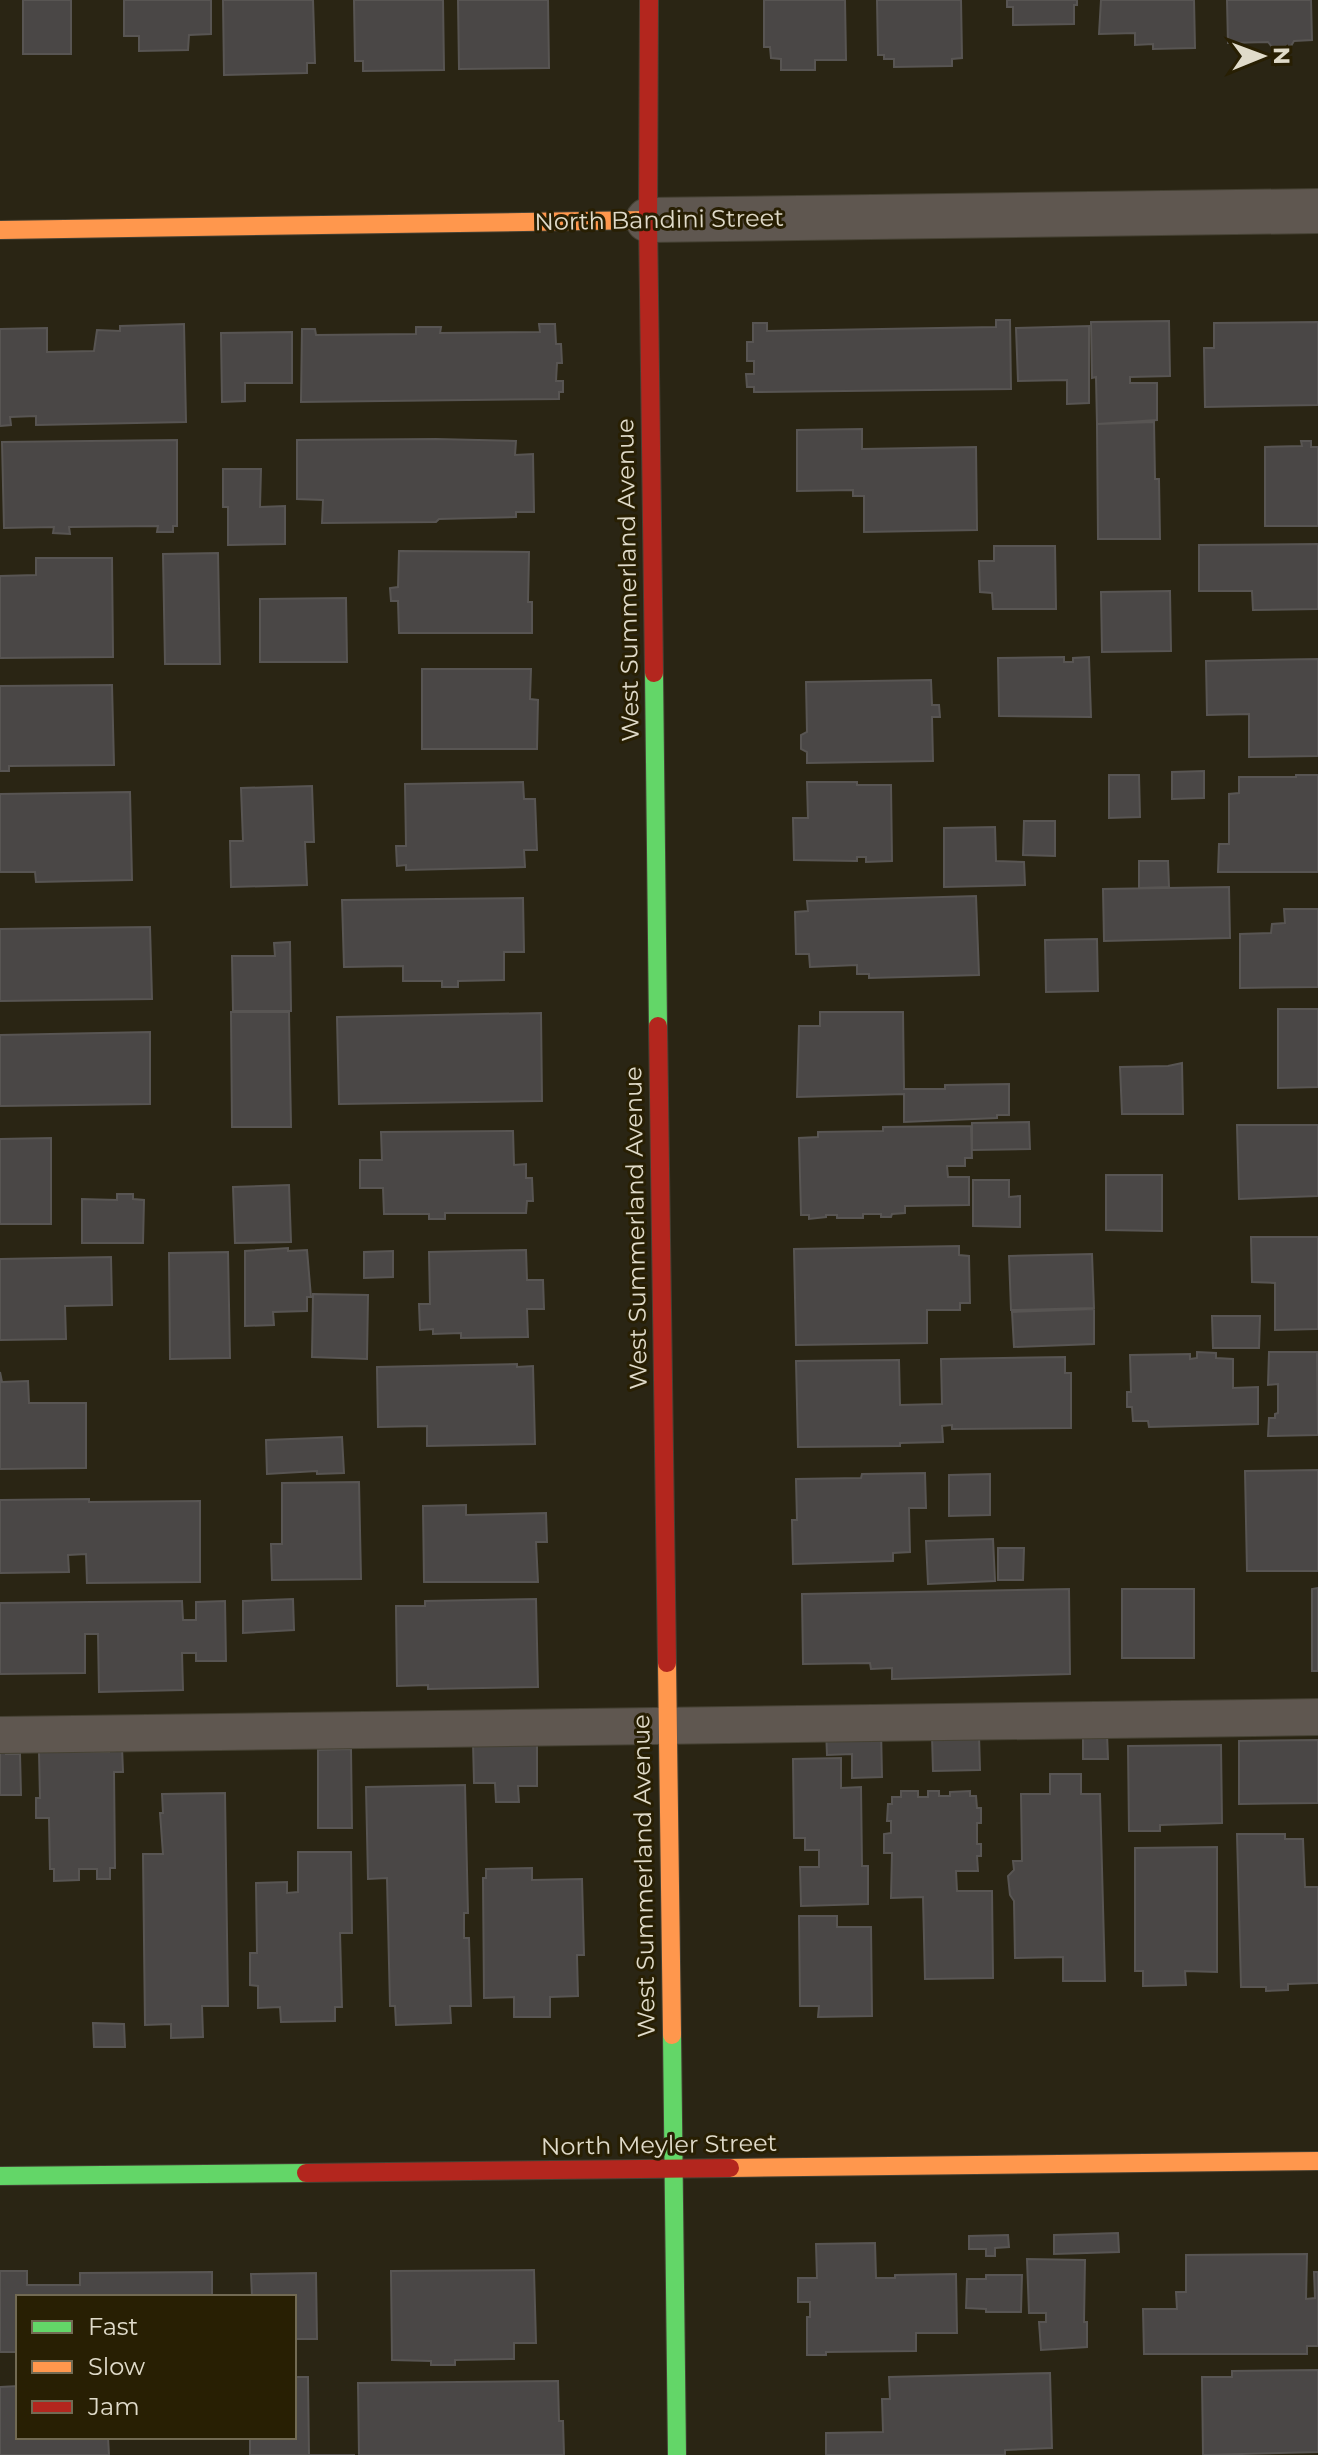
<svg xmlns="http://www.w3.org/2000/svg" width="1318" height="2455" font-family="Montserrat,sans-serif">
<rect width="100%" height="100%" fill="#2a2514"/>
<path fill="#4a4746" stroke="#585553" stroke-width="2" d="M23,0H71V54H23Z
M124,0H211V34L189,35L188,50L139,51V36H124Z
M223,0H313L315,63H307V73L224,75Z
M354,0H443L444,70L363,71V61H355Z
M458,0H548L549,68L459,69Z
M764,0H845L846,60H815V70H781V59L771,58L770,47H764Z
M877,0H961L962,58L952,59V66L894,67V59H884V55H878Z
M1007,0H1077V5H1074V24L1013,25V7H1007Z
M1101,0H1194L1195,48L1153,49V44L1135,45V33L1099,34Z
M1227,0H1311L1312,40L1294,41L1291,46L1272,47L1268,42L1228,43Z
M996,320H1010L1011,389L754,392V387H747L746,374H754V361H747V342H753V323H767V331L996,327Z
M1169,321L1170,376L1130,377V383H1157V420L1097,424L1096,377L1092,378L1091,322Z
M1318,322V405L1205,407L1204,348H1214V323Z
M184,324L186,422L36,425V416L10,417L11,425L0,426V329L47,328V352L94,351L97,330L120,331V326Z
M539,324H555L556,344H561L562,363H557L556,381H563V392H559V399L301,402L302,329H315L316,335L416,334V327H441L440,333L540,332Z
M1089,326V403L1067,404V380L1018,381L1016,328Z
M292,332V383H245V401L222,402L221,333Z
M1154,422L1155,479H1159L1160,539H1098L1097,424Z
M862,429V449L976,447L977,530L864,532V496H853V490L797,491V430Z
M436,439L516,441L515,455L533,454L534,512H516V517L439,519L436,522L322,523L323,500L297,499V440Z
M177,440V526H173V532H157L158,526L69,527L70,534L53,533L54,527L4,528L2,442Z
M1301,441H1311V447H1318V526H1265V447L1302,446Z
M223,469H261L260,507L285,506V544L228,545V507H223Z
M1318,544V609L1253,610L1252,591H1199V545Z
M994,546H1055L1056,609H993L992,593L980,592L979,561H994Z
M399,551L529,552L528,602H532V633H399L398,601H391L390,588L398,587Z
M218,553L220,664H165L163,554Z
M36,558H112L113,657L0,658V576L36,575Z
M1170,591L1171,651L1102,652L1101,592Z
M346,598L347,662H260V599Z
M1064,657V662H1073V658L1089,657L1091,717L999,716L998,658Z
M1318,659V756L1249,757V714L1207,715L1206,661Z
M422,669H531L530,699L538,700L537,749H422Z
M931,680L932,705H939L940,717H932L933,761L807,763V752L801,749V735L807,732L806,682Z
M112,685L114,765L9,766V771H0V686Z
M1204,771V798L1172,799V772Z
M1109,775H1139L1140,817L1109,818Z
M1296,775H1318V872H1218L1219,844H1229V794L1239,793V777H1296Z
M523,782L524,799H535L537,850H524L525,867L406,870V865L397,866L396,846H406L405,784Z
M807,782H857V785H891L892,861L866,862V857H857V861L794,860L793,818H808Z
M312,786L314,842H305L307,885L231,887L230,841H243L241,788Z
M130,792L132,880L36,882L35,872H0V794Z
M1024,821H1055V856L1023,855Z
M995,827L996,861L1024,862L1025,885L944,887V828Z
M1139,861H1168L1169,887L1139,888Z
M1229,887L1230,938L1104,941L1103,889Z
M976,896L979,975L869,978V974H857V965L810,967L809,954H796L795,912L808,911L807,901Z
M523,898L524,952H504V980L458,981V987H442V981H403V966L344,967L342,900Z
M1284,909H1318V987L1240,988V934L1271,933L1272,924L1285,923Z
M150,927L152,999L0,1001V929Z
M1097,939L1098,991L1046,992L1045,940Z
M290,942L291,1011H233L232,956H275L274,943Z
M1278,1009H1318V1087L1278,1088Z
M231,1012H289L291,1127H232Z
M820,1012H903L904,1089H945V1085L1009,1084V1115H997V1118L904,1122V1094L797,1097L799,1026H820Z
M541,1013L542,1101L339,1104L337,1017Z
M150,1032V1104L0,1106V1035Z
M1182,1063L1183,1114H1122L1120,1067L1168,1066Z
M1029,1122L1030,1149L972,1150V1123Z
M1237,1125H1318V1196L1239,1199Z
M971,1126L972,1158H965V1166H947L948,1177H969V1205L905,1206V1213L892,1214L891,1217H881V1214H863V1218H837V1215H826V1217L809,1219V1215H801L799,1138L818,1137V1132L883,1131V1127Z
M513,1131L514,1165L526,1164V1178H532L533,1201H527L526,1213H445V1219H429V1214H384L383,1188H360V1160H382L381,1132Z
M51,1138V1224H0V1139Z
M1106,1175H1162V1231L1106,1230Z
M973,1180H1009V1197L1020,1196V1227L973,1226Z
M289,1185L291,1242L235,1243L233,1187Z
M117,1194H133V1199L144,1200L143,1243H82V1199L117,1200Z
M1251,1237H1318V1329L1275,1330V1283L1252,1282Z
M959,1246V1255L969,1256L970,1303H960V1310H927V1343L796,1345L794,1249Z
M288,1248V1251L307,1250L311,1297H307V1311L273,1312L274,1325L245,1326V1251Z
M526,1250L527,1280H543L544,1309H527L528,1337L461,1338V1333L433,1334V1329L420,1330L419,1304H430L429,1252Z
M393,1251V1277L364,1278V1252Z
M228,1252L230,1358L170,1359L169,1253Z
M1092,1254L1094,1308L1011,1310L1009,1256Z
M111,1257L112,1305L65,1306L66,1339L0,1340V1259Z
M313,1294L368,1295L367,1359L312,1357Z
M1094,1309V1344L1014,1347L1012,1312Z
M1212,1316H1260L1259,1348H1213Z
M1197,1352L1216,1353V1358L1233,1359V1388L1258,1387V1424L1149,1427L1148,1421H1133L1132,1407H1127V1392H1131L1130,1355L1190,1354V1359L1197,1358Z
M1269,1352H1317L1318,1435L1268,1436L1269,1418H1275V1414L1278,1413V1384L1268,1385Z
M1065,1357V1373H1071V1428L952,1429V1425L942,1426L943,1442L900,1443V1446L798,1447L796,1361L899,1360L900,1405L942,1404L941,1359Z
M517,1364V1367L533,1366L535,1444L427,1446V1426L378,1427L377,1367Z
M0,1372L2,1382L28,1381L29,1403H86V1468L0,1469Z
M342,1437L344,1473L317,1474V1471L267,1474L266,1440Z
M1318,1470V1571H1247L1245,1471Z
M925,1473L926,1508H909L910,1552L893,1553V1561L793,1564L792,1520H797L796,1479L861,1478L862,1474Z
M990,1474V1515L949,1516V1475Z
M359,1482L361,1579L272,1580L271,1544H282V1483Z
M89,1499V1502L200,1501V1582L87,1583L86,1554L68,1555L69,1572L0,1573V1500Z
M466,1505V1515L546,1513L547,1542H536L538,1582H424L423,1506Z
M993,1539L995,1581L928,1584L926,1541Z
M998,1548H1024L1023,1580H998Z
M1318,1588V1671H1312V1589Z
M1069,1589L1070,1674L892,1679V1668L871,1669L870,1663L803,1664L802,1594Z
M1122,1589H1194V1658H1122Z
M293,1599L294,1630L243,1633V1601Z
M536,1599L538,1687L428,1689V1685L397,1686L396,1606H425V1601Z
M182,1601L183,1620H196V1602L225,1601L226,1661H196V1653H182L183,1690L99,1692L98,1634H85V1673L0,1674V1603Z
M881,1729L882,1777L852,1778V1754L827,1755L826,1730Z
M1083,1733H1107L1108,1759H1083Z
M979,1735L980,1770L933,1771L932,1736Z
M0,1739H6V1754H20L21,1795H0Z
M1318,1740V1803L1239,1804V1741Z
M537,1741V1786H518L519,1802H496L495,1783H474L473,1742Z
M1221,1745L1222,1823L1160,1825V1831H1129L1128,1746Z
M109,1747H122L123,1772H114L115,1868H110V1879H97V1869H79V1880L54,1881V1869H50L49,1818H36V1798H40L39,1752H109Z
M351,1749L352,1828H318V1750Z
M841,1758V1788L861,1787L862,1866H868V1904L801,1906L800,1867H819V1850H805V1838H794L793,1759Z
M1050,1774H1081V1794H1100L1105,1981H1063V1957L1015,1958L1014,1901L1010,1895L1008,1876L1014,1870L1013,1861H1022L1021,1794H1050Z
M465,1785L468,1913H464V1938H469L471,2006H450L451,2023L396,2025L395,2006H390L387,1878L368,1879L366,1787Z
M901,1791H918V1797H928V1791H939V1796H950V1792L970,1791V1796H976L977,1808H981V1823H977V1844H981V1856H977L978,1871H956L957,1891H992L993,1978L925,1979L923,1897L891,1898L892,1853H884V1834L891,1833V1821H887L888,1804H892V1797H901Z
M225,1793L228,2006H202L203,2037L171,2038V2024L145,2025L143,1854H163L160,1813H163L162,1794Z
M1237,1834H1285V1839H1303L1305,1887H1318V1983L1288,1984V1990L1266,1991V1987H1241Z
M1217,1847V1972L1185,1971L1186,1985L1143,1986V1971H1135V1848Z
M298,1852H351L352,1933H340L342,2007H335V2021L281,2022L280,2007L258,2008V1986L250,1985V1953H257L256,1883L287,1882V1893L298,1892Z
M532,1868V1880L582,1879L584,1955H577L578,1996L550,1997V2017H514V1997L484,1998L483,1878H486V1869Z
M799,1916H837V1927H871L872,2016L818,2017L819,2006H800Z
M93,2023L124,2024L125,2047H94Z
M1118,2233L1119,2252L1054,2254V2235Z
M1008,2235L1009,2247L995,2248V2256H986V2249H969V2236Z
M875,2243L876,2278H895V2275L956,2274L957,2333H916V2351L826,2352V2355H807V2317H810V2302H798V2278H817L816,2244Z
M1307,2254L1306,2299L1315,2298L1314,2272H1318V2346H1307V2354H1144L1143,2309H1177L1176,2292H1186V2255Z
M1027,2259L1085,2260L1084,2322H1087V2347L1041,2350L1039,2322H1046V2313H1029Z
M534,2270L536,2343H514V2359L455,2360V2365H431V2361L392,2360L391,2271Z
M0,2271H27V2285H80V2273L212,2272V2297H18V2352H0Z
M316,2273L317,2339H294V2297H252L251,2274Z
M986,2275H1022L1021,2312H986V2309L966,2308L967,2279H986Z
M1318,2370V2452L1203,2455L1202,2377H1232V2371Z
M1050,2373L1052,2448L1005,2450V2455H826V2433L883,2432L882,2399H890L889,2377Z
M294,2377H308L309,2455H355H250V2437H294Z
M558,2381L559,2421H563L564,2455H359L358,2383Z
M18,2386V2437H108L109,2455H0V2387Z"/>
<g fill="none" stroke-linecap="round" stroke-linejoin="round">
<g stroke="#454133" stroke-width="38">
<path id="lane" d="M0,1735L1318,1717"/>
</g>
<g stroke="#454133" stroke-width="46">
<path id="street" d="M648,220L1318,211"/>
</g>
<g stroke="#454133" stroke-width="20">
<path id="fast" d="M654,673L658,1026
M672,2035L677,2455
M0,2176L306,2173"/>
</g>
<g stroke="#454133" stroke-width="20">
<path id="slow" d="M0,230L648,220
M667,1663L672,2035
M730,2168L1318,2161"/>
</g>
<g stroke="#454133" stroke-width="20">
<path id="jam" d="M649,0L648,220L654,673
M658,1026L667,1663
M306,2173L730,2168"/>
</g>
<use href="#lane" stroke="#5f5750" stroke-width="36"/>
<use href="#street" stroke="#5f5750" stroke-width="44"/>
<use href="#fast" stroke="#63d668" stroke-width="18"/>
<use href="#slow" stroke="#ff974d" stroke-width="18"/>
<use href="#jam" stroke="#b3261e" stroke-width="18"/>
</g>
<g text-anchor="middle" stroke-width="6" stroke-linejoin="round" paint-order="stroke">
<g font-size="24" fill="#e0dbca" stroke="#281f03">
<text transform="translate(659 220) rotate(-1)" y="8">North Bandini Street</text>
<text transform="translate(628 580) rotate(-91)" y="8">West Summerland Avenue</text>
<text transform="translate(636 1228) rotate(-91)" y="8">West Summerland Avenue</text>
<text transform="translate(644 1876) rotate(-91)" y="8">West Summerland Avenue</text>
<text transform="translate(659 2145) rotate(-1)" y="8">North Meyler Street</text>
</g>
</g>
<rect x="16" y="2295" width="280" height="144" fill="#281f03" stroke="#726a53" stroke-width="2"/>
<rect x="32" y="2321" width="40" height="12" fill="#63d668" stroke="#726a53" stroke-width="2"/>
<text x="88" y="2335" font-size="24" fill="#e0dbca">Fast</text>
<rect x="32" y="2361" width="40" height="12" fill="#ff974d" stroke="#726a53" stroke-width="2"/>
<text x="88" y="2375" font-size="24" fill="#e0dbca">Slow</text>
<rect x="32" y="2401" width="40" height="12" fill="#b3261e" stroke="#726a53" stroke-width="2"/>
<text x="88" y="2415" font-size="24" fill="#e0dbca">Jam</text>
<g transform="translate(1262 56) rotate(89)" stroke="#281f03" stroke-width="6" paint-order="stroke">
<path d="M0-6L14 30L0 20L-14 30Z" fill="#e0dbca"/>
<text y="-12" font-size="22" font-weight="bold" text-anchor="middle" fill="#e0dbca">N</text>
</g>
</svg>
